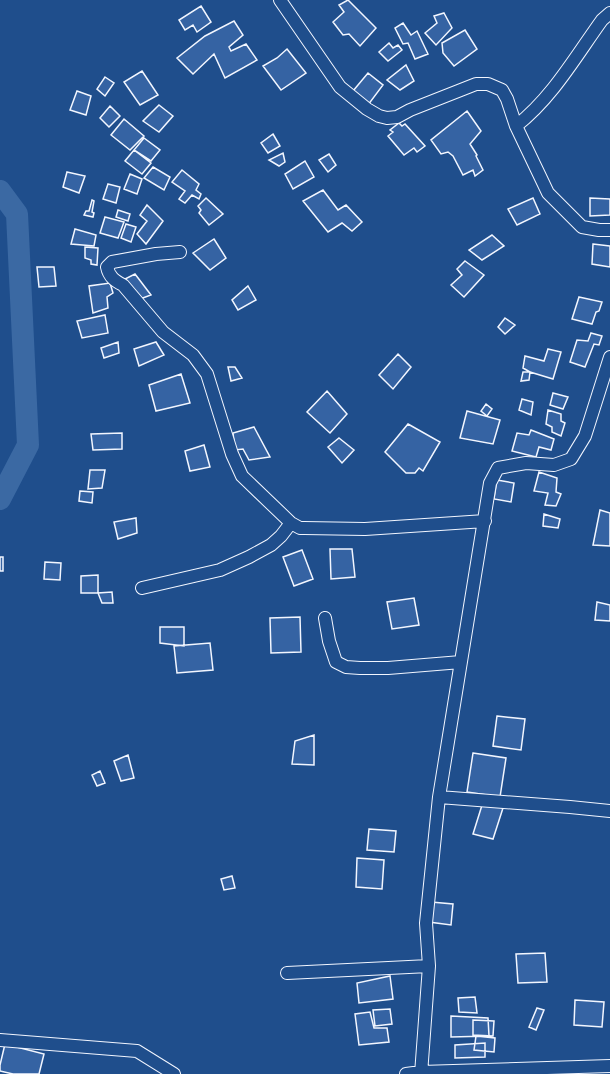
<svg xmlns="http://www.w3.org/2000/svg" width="610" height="1074" font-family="'PT Sans Narrow',sans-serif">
<rect width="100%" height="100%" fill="#1f4e8c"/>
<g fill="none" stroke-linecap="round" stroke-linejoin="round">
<path stroke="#3b69a3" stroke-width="22" d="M0,191L17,214L28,445L0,499"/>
</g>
<path fill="#3563a3" stroke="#f2f6ff" stroke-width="1.5" d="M348,0L376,28L360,46L349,34L343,35L333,22L344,12L339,5Z
M201,6L211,22L197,32L193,25L185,30L179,20Z
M444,13L452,28L436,45L425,33L437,23L434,16Z
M234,21L243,35L229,47L231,51L246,44L257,60L225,78L214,54L193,74L177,58L205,36Z
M403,23L411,35L417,31L428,54L415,59L408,43L403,44L395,28Z
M465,30L477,49L454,66L443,53L442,43Z
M389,43L393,48L398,45L402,50L388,61L379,52Z
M287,49L306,73L281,90L263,66L277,58Z
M406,65L414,81L400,90L387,80Z
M142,71L158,95L140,105L124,82Z
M368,73L383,85L368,105L353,91Z
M105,77L114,83L105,96L97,89Z
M77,91L91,96L86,115L70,110Z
M159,105L173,116L159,132L143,121Z
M110,106L120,116L109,127L100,118Z
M467,111L481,131L470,144L477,155L476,156L483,170L475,176L473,170L463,175L453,156L448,152L441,154L431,140Z
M124,119L144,136L130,150L111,135Z
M399,123L402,126L405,124L425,146L417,152L414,148L404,155L388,136L393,132L390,130Z
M273,134L280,146L268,153L261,143Z
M144,138L160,150L151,161L134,150Z
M134,150L151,163L142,174L125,161Z
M283,153L285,162L279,166L269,160Z
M329,154L336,165L328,172L319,160Z
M305,161L314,177L293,189L285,174Z
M153,167L170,177L164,190L144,178Z
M182,170L199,184L196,190L201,194L199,199L192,195L185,203L179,199L185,191L172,182Z
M67,172L85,176L79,193L63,187Z
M130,174L142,179L137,194L124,189Z
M108,184L120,187L116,203L103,199Z
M323,190L338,210L346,205L362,222L352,231L342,223L328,232L303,201Z
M206,198L223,214L209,225L199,213L201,210L198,206Z
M533,198L540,214L517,225L508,209Z
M590,198L610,199V215L590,216Z
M92,200L94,201L92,212L94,213L93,217L84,215L86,211H89Z
M147,205L163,221L146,244L137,234L147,221L140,215Z
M118,210L130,214L128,221L116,217Z
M105,217L124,222L118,238L100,233Z
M126,224L136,227L131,242L121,238Z
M75,229L96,235L94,246L71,244Z
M492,235L504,246L482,260L469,250Z
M214,239L226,258L210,270L193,253Z
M593,244L610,246V267L592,264Z
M85,247L98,248L97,265L91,264V260L85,258Z
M465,261L484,275L464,297L451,285L462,275L457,269Z
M37,267H54L56,286L39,287Z
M135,274L151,295L140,299L125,279Z
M110,283L113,293L107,297L108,308L93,313L89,286Z
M248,286L256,300L238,310L232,300Z
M579,297L602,302L599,311L596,312L592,324L572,319Z
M105,315L108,333L82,338L77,321Z
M505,318L515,325L505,334L498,327Z
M591,333L602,336L599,345L594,344L585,367L570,362L577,340L588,341Z
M118,342L119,353L104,358L101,348Z
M156,342L164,355L139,366L134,349Z
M548,349L561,352L553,379L530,372L523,368L525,356L544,361Z
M398,354L411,367L393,389L379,375Z
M228,367H235L242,378L231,381Z
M523,372H530L529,380L521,381Z
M181,374L190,403L156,411L149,385Z
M327,391L347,414L330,433L307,412Z
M553,393L568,397L563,409L550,405Z
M522,399L533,402L531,415L519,410Z
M486,404L492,409L487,416L481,411Z
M548,410L561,414V421L565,423L561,436L552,432V427L546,424Z
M467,411L500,420L493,444L460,438Z
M408,424L440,442L423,471L419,468L415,473H406L385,452Z
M254,427L270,457L249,460L243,449L235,450L233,433Z
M531,430L554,439L551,450L539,447L536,457L512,451L517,433L529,435Z
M122,433V449L93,450L91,434Z
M339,438L354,450L342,463L328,447Z
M204,445L210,467L190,471L185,451Z
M90,470H105L102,488L88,489Z
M539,472L557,478L556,492L561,494L556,506L545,505L548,493L534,491Z
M497,480L514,483L511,502L494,499Z
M80,491L93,492L92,503L79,501Z
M600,510L610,513V546L593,545Z
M544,514L560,519L558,528L543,526Z
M136,518L137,533L118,539L114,522Z
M330,549H352L355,577L331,579Z
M302,550L313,579L294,586L283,557Z
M0,557H3V571H0Z
M45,562L61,563L60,580L44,579Z
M98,575V593H81V576Z
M112,592L113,603H102L98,593Z
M414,598L419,625L392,629L387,602Z
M597,602L610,605V621L595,620Z
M300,617L301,652L271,653L270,618Z
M160,627H184V646L160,643Z
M210,643L213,670L177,673L174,646Z
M497,716L525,719L521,750L493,746Z
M314,735V765L292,764L295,741Z
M473,753L506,758L500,797L467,792Z
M128,755L134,778L121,781L114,761Z
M100,771L105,783L97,786L92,775Z
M483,802L503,808L493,839L473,834Z
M369,829L396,831L394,852L367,850Z
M357,858L384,860L382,889L356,887Z
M232,876L235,888L224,890L221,879Z
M431,902L453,904L451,925L429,922Z
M545,953L547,982L518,983L516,954Z
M390,976L393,999L359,1003L357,983Z
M475,997L477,1013L459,1012L458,998Z
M575,1000L604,1002L602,1027L574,1025Z
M537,1008L544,1010L536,1030L529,1027Z
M390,1009L392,1024L375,1026L373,1010Z
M370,1012L374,1028H387L389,1042L359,1045L355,1014Z
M451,1016L488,1018L489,1036L451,1037Z
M473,1020L494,1021L493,1036L473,1035Z
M476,1036L495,1038L494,1052L474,1050Z
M485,1043V1057L455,1058V1045Z
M5,1044L44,1054L39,1074H13L0,1071V1065Z"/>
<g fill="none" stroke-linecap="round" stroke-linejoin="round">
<g stroke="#f2f6ff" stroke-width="14">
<path id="street" d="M280,0L340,87L367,109L379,116L387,118L397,117L410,110L476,84H488L502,90L507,99L516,126L548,193L582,227L599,230H610
M516,126C552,98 576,56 602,20L610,13
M180,252L156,254L112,262L107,267C109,277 115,281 123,285L163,332L193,355L207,374L232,454L242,476L291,523L300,528H304L365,529L485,521
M142,588L220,570L249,557L271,545L281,536L291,523
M325,618L329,641L336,662L346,667L360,668H388L461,662
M439,797L570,807L610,811
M287,973L429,966
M0,1040L137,1051L174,1074
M406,1074L421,1072L610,1066
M421,1074L429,966L426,923L439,797L490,483L498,468L526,463L554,465L571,459L585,436L610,357"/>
</g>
<use href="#street" stroke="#1f4e8c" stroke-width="12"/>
</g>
</svg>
